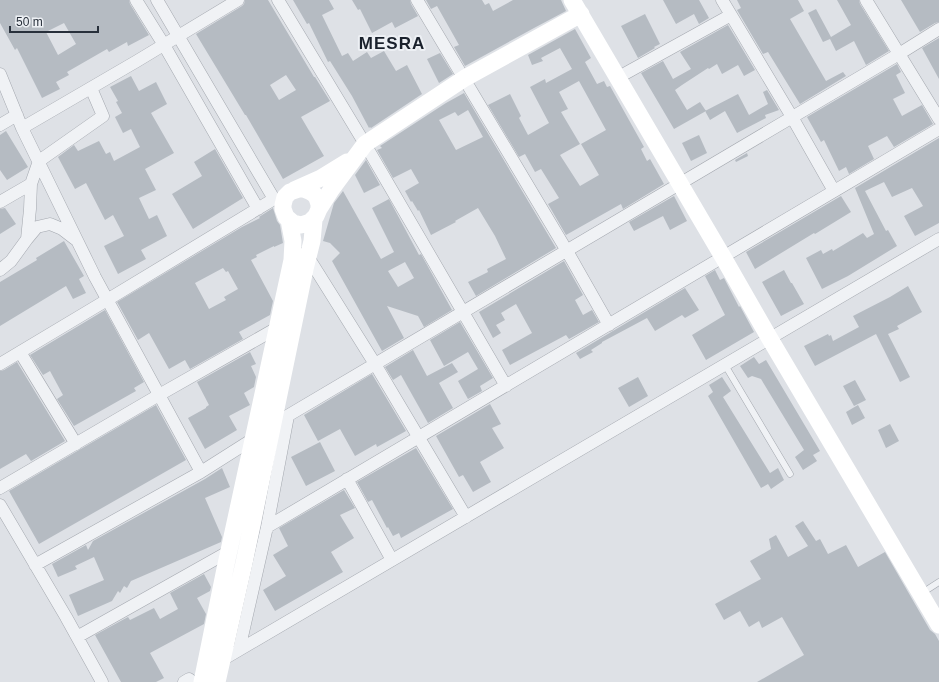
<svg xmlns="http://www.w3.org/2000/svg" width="939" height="682" font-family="Arial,sans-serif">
<rect width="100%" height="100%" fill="#dee1e6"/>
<path fill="#b5bbc2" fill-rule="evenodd" d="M0,0H129L130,4L149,35L128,46L127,42L109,52L107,49L67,72L69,75L56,82L60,89L42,98L17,48L15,50L0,23ZM64,23L76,44L58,55L46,32Z
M245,0H268L314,77H315L330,101L301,117L324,156L283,179L246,115H245L196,34L242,6L244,4ZM286,75L296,90L279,100L270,85Z
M293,0H329L334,9L322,15L342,56L348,53L353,61L367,52L371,58L384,51L396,71L407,65L422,94L371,128L370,127L369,128L352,96L330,61L328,62L309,23L307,24Z
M352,0H410L411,4L418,16L395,28L392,22L372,33L360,9L358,10Z
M426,0H482L485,5L489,3L493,11L513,0H561L566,11L534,28L465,66L454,47L459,45L437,6L431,9Z
M663,0H699L709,18L699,24L694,14L676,24Z
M737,0H798L804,11L790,19L826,81L843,72L846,76L800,104L768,52L763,54L737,10L741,8Z
M837,0H859L860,4L889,51L866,65L854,41L836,51L830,39L823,42L808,13L816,9L831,37L851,25Z
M901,0H939V22L935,23L920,32Z
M645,14L660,44L654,47L655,48L638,58L621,26Z
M728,25L755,70L744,76L738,65L722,74L717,64L709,69L708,68L682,85L675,90L687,110L700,102L706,111L674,129L641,73L663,61L673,79L691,69L680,52Z
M575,29L591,58L585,62L597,84L604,81L607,87L610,86L644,147L641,149L647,161L650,159L664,184L623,209L621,204L566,235L548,204L559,198L541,169L535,172L525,154L519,157L488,105L510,94L521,116L519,118L528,135L549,123L530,87L545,79L546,83L572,69L560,48L541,58L543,61L532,65L528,55ZM579,81L606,130L581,144L599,175L580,186L560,155L580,144L561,112L568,109L559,92Z
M939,38V79L922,48Z
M440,53L453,74L439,83L427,59Z
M897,64L901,72L896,75L905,93L893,99L902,116L922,105L933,124L894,147L887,136L868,146L874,159L849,174L846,167L839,171L824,140L821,142L807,117Z
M131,76L139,91L156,82L167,104L151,113L174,153L145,169L156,190L139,198L149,219L157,215L167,236L141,250L146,259L118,274L104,246L124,236L113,215L105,220L86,183L75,189L58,157L74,145L78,151L99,141L106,154L110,152L114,161L140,147L131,129L123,133L115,117L122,113L116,102L118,101L110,87Z
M767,90L779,110L765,115L766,118L737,133L725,111L710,120L705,111L738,94L749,115L768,104L763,92Z
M464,93L556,248L476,296L468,282L488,272L487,269L506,259L495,236L478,208L455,221L456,222L431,235L419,210L418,211L412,201L411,202L405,191L419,183L411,169L393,178L377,150L382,148L380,146L446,103ZM468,110L483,137L456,150L439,120L455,112L458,116Z
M6,131L28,167L7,180L0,170V135Z
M699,135L707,153L691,161L682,143Z
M939,138V223L915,236L904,216L923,206L912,188L892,197L884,182L865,191L886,231L888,230L897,246L848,276L822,289L806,258L821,250L823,254L832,249L833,251L863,233L867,238L874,234L855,188Z
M215,149L243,198L193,229L172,194L202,176L194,162Z
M747,153L748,156L736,162L735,160Z
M366,160L380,185L364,193L355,175Z
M343,191L381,259L394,252L372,208L389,199L419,255L421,254L452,310L424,327L418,316L387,306L404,338L382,351L332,261L340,253L330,243L323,241L334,203ZM405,262L414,278L398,287L388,271Z
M674,196L687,221L670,230L663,216L634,231L629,222Z
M841,196L851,212L815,234L814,233L755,269L746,252Z
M5,208L16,224L0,234V209Z
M273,208L277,221L280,225L283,243L274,247V246L256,255L257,257L251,260L273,301L270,315L239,332L243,339L190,369L185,360L169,369L149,333L138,340L117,302L242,227L260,218L259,217ZM223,268L226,272L228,271L238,289L224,297L226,300L209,309L195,283Z
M64,241L84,276L79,279L86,293L73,299L66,286L0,326V282L37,260L36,258Z
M564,261L583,295L575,300L583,315L592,310L599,322L569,339L566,335L510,365L502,350L532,333L516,304L501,313L505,320L496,325L501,333L493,338L479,312Z
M715,270L720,280L724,278L739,307L740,306L754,332L706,360L692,335L725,315L705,276Z
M784,270L791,283H792L804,304L781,316L762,282Z
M908,286L922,312L897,326L899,329L888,334L910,377L900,382L876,334L815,366L804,346L828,334L829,336L831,335L833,341L859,327L853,316L890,297Z
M685,288L699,310L685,318L682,315L655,331L647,318L602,342V343L591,350L593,352L580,359L576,353Z
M105,310L144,382L134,388L136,391L74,426L57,399L63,395L50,371L43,375L30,355Z
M460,322L493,378L480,386L482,391L468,399L458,381L478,369L468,352L444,366L430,340Z
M413,350L427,376L452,363L458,372L439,383L453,408L428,423L401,375L393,380L385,367Z
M250,352L256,364L251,366L256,377L254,387L244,393L250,405L229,416L237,430L205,449L188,418L206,408V407L209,405L197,382Z
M754,357L759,364L766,360L820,451L813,455L817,461L803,470L795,457L804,450L761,379L752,376L748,378L740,366Z
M17,362L65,441L31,461L26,454L0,469V371L4,370Z
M372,374L406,431L377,447L376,444L355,456L340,429L318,441L304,415Z
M638,377L648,396L629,407L618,388Z
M722,377L731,391L723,397L770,473L778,468L784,480L771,489L768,484L761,488L708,396L713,392L709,385Z
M855,380L866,400L854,406L843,386Z
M490,404L501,424L492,428L504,448L480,462L491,482L473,492L463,475L459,477L436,436Z
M156,405L186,460L39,544L9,491Z
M858,405L865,418L852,425L846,412Z
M890,424L899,441L886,448L878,430Z
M320,442L335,471L306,486L291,457Z
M416,448L453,509L401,538L399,533L393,536L388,527L387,528L372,500L368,502L357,482Z
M222,468L230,487L205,498L222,537L221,542L131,581L127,588L124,586L120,593L118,591L112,601L78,616L69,595L104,580L94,557L75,566L77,569L58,577L52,564L86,545L88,550L93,541L205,479Z
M344,490L355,508L340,515L354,538L331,552L343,572L275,611L263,590L286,576L273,555L288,546L279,528Z
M803,521L816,541L820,539L828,554L846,545L858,567L885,552L930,630L935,634L939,641V682H757L804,655L782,617L762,628L759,621L749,627L740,611L724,620L715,604L761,579L750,561L771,549L769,539L776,535L788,557L808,546L795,526Z
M204,574L211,587L210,591L197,598L206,614L204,624L150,653L164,678L156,682H121L95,635L128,617L130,620L154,608L160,619L178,609L170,593Z"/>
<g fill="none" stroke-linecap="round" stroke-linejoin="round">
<g stroke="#a4a8af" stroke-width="7">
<path id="service" d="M725,365L790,474
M922,593L939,582"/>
</g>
<g stroke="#a4a8af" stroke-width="13">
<path id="minor" d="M136,0L164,45L258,209
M157,0L274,199
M278,0L365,144L506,386
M417,0L567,251L609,325
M722,0L792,117L834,191
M866,0L939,119
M0,74L22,128L95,277L201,472
M617,78L731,15
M0,125L17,115
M22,128L137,61L238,0
M0,202L31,184
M27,239L37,227L50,224L62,229L75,239
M305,253L308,257L375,364L466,517
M0,270L11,261L27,239L30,209L31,184L39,161L103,116L91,88
M20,352L76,444
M0,364L107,300L274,199L284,201
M347,479L392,560
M0,488L159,395L277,328
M0,505L66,617L102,682
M267,527L939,129
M35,565L201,472L253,439L272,425L899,54L939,29
M77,637L228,552
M239,650L267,527L288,416
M222,660L939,239
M184,682L189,679L193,682"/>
</g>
<use href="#service" stroke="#f0f2f5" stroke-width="6"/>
<use href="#minor" stroke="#f0f2f5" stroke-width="12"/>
<path stroke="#fff" stroke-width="17" d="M572,0L723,257L770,339L939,625
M294,190L321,178L347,162
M319,209V204L317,198L314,194L309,191L304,189H299L290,192L285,197L283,205V209L286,217L293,223L301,225L310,222L316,216L319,209L331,190L365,144L465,78L581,14
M202,682L225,569L292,260L293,241L289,220
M217,682L244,563L305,269L312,241L314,220"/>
</g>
<g text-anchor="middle" stroke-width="4" stroke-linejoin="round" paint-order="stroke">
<g font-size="17" font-weight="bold" letter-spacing="1" fill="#1a212c" stroke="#edf0f4">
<text x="392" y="49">MESRA</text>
</g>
</g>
<path d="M10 26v6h88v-6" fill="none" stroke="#28303b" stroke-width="2"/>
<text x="16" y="26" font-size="12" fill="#28303b" stroke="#edf0f4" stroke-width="3" paint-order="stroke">50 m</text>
</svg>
